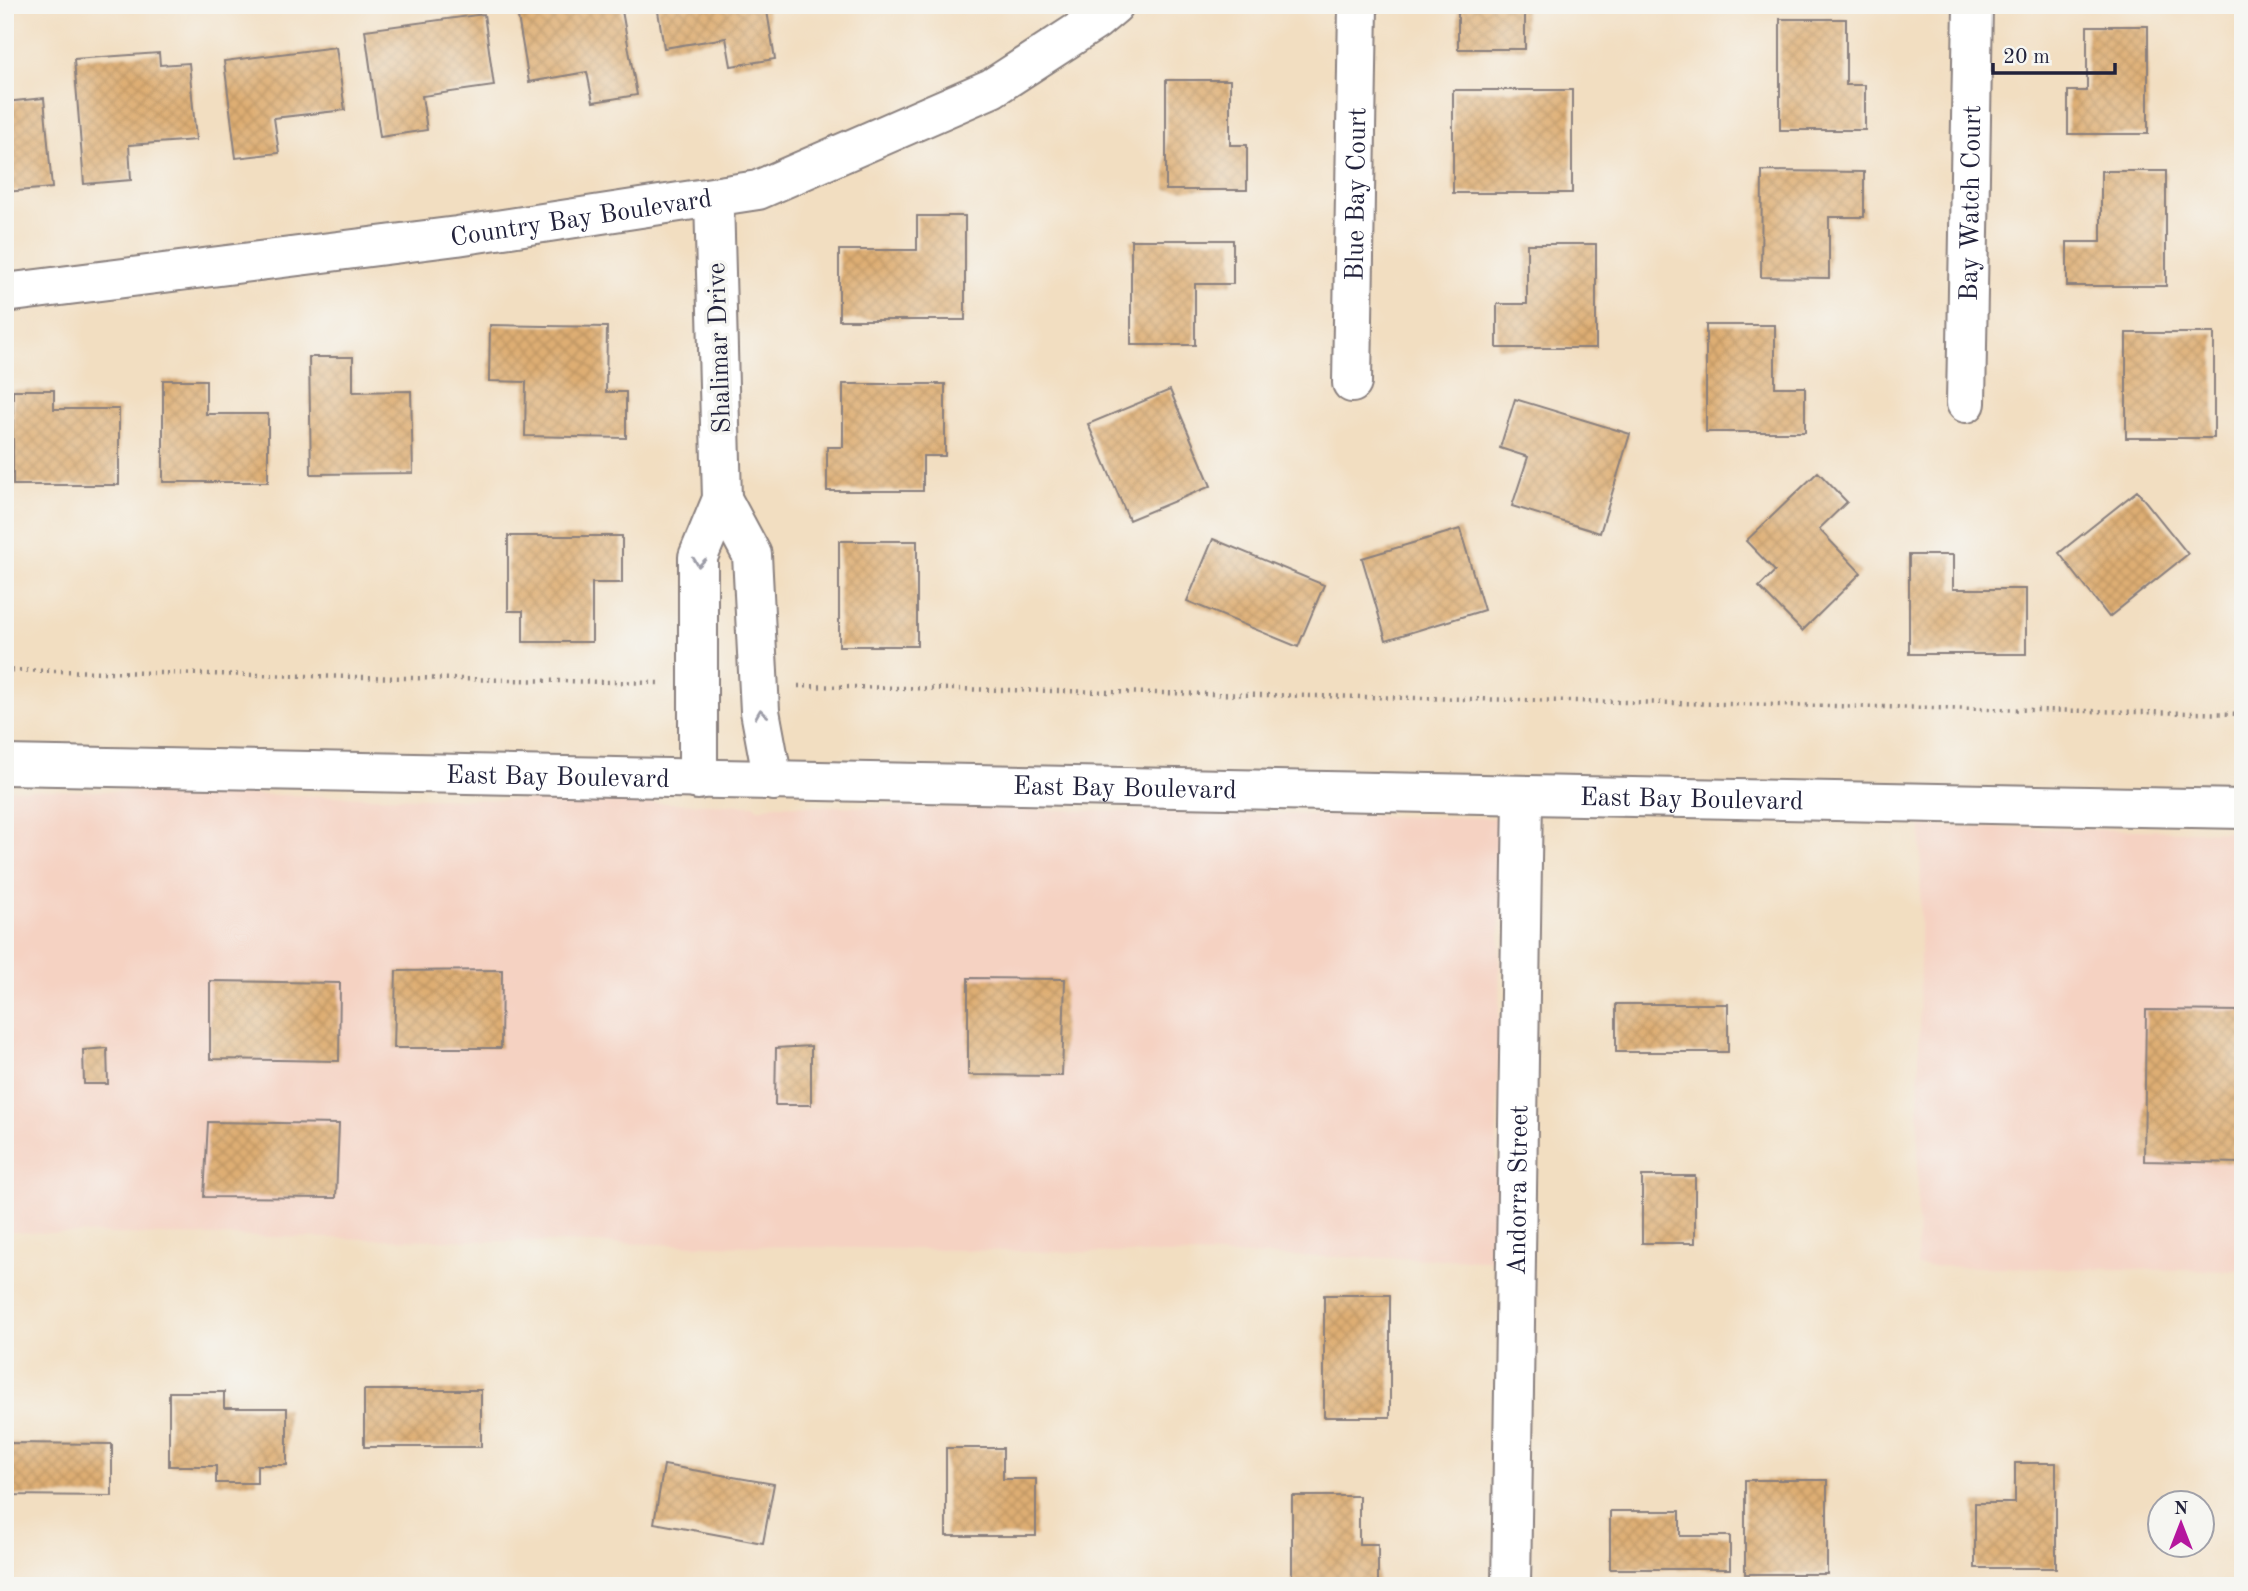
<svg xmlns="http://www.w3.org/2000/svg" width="2248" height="1591" font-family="'Old Standard TT',serif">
<defs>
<pattern id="building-cross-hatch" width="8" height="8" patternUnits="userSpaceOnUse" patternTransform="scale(1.75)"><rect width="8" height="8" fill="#deae73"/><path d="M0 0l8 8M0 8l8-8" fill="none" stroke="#be9564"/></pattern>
</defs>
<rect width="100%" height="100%" fill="#f6f6f2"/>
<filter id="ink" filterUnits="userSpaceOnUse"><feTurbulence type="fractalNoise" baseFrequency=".0143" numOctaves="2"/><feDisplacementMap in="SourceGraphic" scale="14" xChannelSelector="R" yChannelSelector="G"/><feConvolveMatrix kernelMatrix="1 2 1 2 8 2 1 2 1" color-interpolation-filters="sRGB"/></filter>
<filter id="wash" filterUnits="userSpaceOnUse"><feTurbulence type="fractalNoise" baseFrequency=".00686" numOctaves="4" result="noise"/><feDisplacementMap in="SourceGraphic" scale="28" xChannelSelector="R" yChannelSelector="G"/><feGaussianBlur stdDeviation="1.57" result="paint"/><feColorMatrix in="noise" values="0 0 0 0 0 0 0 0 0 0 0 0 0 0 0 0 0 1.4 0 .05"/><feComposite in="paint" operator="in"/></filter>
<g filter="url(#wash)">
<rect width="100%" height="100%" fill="#f2dec1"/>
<path fill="#f5d2c2" d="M5,789L756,805L757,809L775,805L1502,818L1495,1260L5,1232Z
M1921,826L2243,832V1271L1917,1266Z"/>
<g id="blocks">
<path fill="url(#building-cross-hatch)" d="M516,5H621L637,95L593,102L587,72L529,82Z
M657,5H766L775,59L731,66L726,38L664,48Z
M1458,5H1525V49H1458Z
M484,14L494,86L422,96L427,130L380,137L365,30Z
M1780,19H1846V85H1865V130H1780Z
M2087,26H2148V134H2068V91H2087Z
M336,47L345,110L274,118L279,153L236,158L224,61Z
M159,53L160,65L189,63L196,140L129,145L131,180L84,184L74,59Z
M1166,80H1230V145H1247V190H1166Z
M1453,90H1572V193H1453Z
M44,98L52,188L5,192V102Z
M1762,171L1864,172V217H1829V278L1761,277Z
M2101,171H2166V286H2067V242H2101Z
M917,216H965V320H839V250H917Z
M1131,240H1233V284H1195V345H1131Z
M1527,244H1596V348H1497V304H1527Z
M490,325L607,327L606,392H626V438L525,436L526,382L489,381Z
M1706,325H1775V387H1805V432H1706Z
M2126,333H2214V438H2126Z
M309,357H353V392L411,391L413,473L311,474Z
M163,380H206V414H268V482H163Z
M843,384H945V456H923V491H827V447H843Z
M13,390H54V409H119V485H13Z
M1170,390L1211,486L1129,520L1088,424Z
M1515,399L1630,434L1600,533L1512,506L1528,457L1500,448Z
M1818,472L1847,502L1819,529L1861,573L1802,631L1759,587L1775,571L1746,541Z
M2137,491L2188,554L2109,617L2059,553Z
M1460,529L1484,610L1386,640L1362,558Z
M508,536H622V583H592V642H523V611H508Z
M1213,539L1324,585L1298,647L1187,601Z
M839,541H917V646H839Z
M1909,555H1953V589H2026V654H1909Z
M502,970L501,1048H394L396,971Z
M968,978L1065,979L1062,1076L968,1075Z
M210,981L340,983L339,1061L210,1059Z
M1616,1004H1728V1052H1616Z
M2146,1010L2243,1011V1163L2144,1161Z
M811,1046V1105H775L776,1048Z
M107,1048L108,1084H84L83,1050Z
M208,1122L339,1124L336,1198L204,1197Z
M1642,1176H1695V1243H1642Z
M1324,1295H1390V1417H1324Z
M364,1390H481V1447H364Z
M169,1392H224V1408H287V1465H257V1483H216V1466H169Z
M5,1443L112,1444V1496L5,1495Z
M946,1448H1003V1479H1036V1536H946Z
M2015,1463H2056V1568H1975V1503H2015Z
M664,1465L774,1484L763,1543L654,1523Z
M1745,1480H1827V1574H1745Z
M1292,1496H1359V1544H1378V1586H1292Z
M1610,1511H1680V1536H1730V1569H1610Z"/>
</g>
</g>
<g filter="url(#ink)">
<use href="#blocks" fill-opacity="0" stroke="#8a807e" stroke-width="2"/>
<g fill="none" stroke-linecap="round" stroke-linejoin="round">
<g stroke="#8a807e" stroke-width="42">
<g id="minor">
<path id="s1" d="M5,293L457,236L758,190L992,88L1095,21L1114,5"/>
<path id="s2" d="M1352,383L1358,5"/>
<path id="s3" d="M1966,403L1973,5"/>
<path d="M722,499L752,555L760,711L773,781"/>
<path d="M698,780V557L722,499L714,198"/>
<path id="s4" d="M1511,1586L1523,795"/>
</g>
</g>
<g stroke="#8a807e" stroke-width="42">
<g id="secondary">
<path id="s5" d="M5,765L2243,809"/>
</g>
</g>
<path stroke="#8a807e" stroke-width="4.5" stroke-dasharray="2 5" stroke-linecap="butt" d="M5,670L660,683
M798,686L2243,714"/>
<use href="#minor" stroke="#fff" stroke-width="38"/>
<use href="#secondary" stroke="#fff" stroke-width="38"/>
</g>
<defs><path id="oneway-chevron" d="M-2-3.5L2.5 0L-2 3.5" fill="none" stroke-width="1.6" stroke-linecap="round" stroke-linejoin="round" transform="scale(1.75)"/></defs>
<g stroke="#9c9ca7">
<use href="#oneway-chevron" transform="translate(699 562) rotate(96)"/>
<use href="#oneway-chevron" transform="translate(761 714) rotate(-98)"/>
</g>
</g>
<g text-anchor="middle" stroke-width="7" stroke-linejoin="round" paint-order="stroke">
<g font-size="26" fill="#22223b" stroke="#f6f6f2">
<text dy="9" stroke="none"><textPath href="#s2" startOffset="189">Blue Bay Court</textPath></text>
<text dy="9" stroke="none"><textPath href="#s3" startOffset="200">Bay Watch Court</textPath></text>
<text dy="9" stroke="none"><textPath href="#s1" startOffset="581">Country Bay Boulevard</textPath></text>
<text transform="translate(718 348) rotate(-92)" y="9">Shalimar Drive</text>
<text dy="9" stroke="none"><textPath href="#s5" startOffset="553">East Bay Boulevard</textPath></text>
<text dy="9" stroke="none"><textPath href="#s5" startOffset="1120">East Bay Boulevard</textPath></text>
<text dy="9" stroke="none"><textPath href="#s5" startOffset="1687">East Bay Boulevard</textPath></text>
<text dy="9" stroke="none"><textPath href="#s4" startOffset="396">Andorra Street</textPath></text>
</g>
</g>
<rect width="2248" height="1591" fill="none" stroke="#f6f6f2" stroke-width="28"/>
<g transform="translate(2181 1524)"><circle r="33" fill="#f6f6f2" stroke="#a1a1a9" stroke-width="2"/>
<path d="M0-5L12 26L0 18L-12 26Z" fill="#b5179e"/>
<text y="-10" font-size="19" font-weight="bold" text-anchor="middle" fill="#22223b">N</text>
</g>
<path d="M1993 63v10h122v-10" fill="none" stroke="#22223b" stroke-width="3.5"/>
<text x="2003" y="63" font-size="21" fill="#22223b" stroke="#f6f6f2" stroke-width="5" paint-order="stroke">20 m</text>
</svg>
